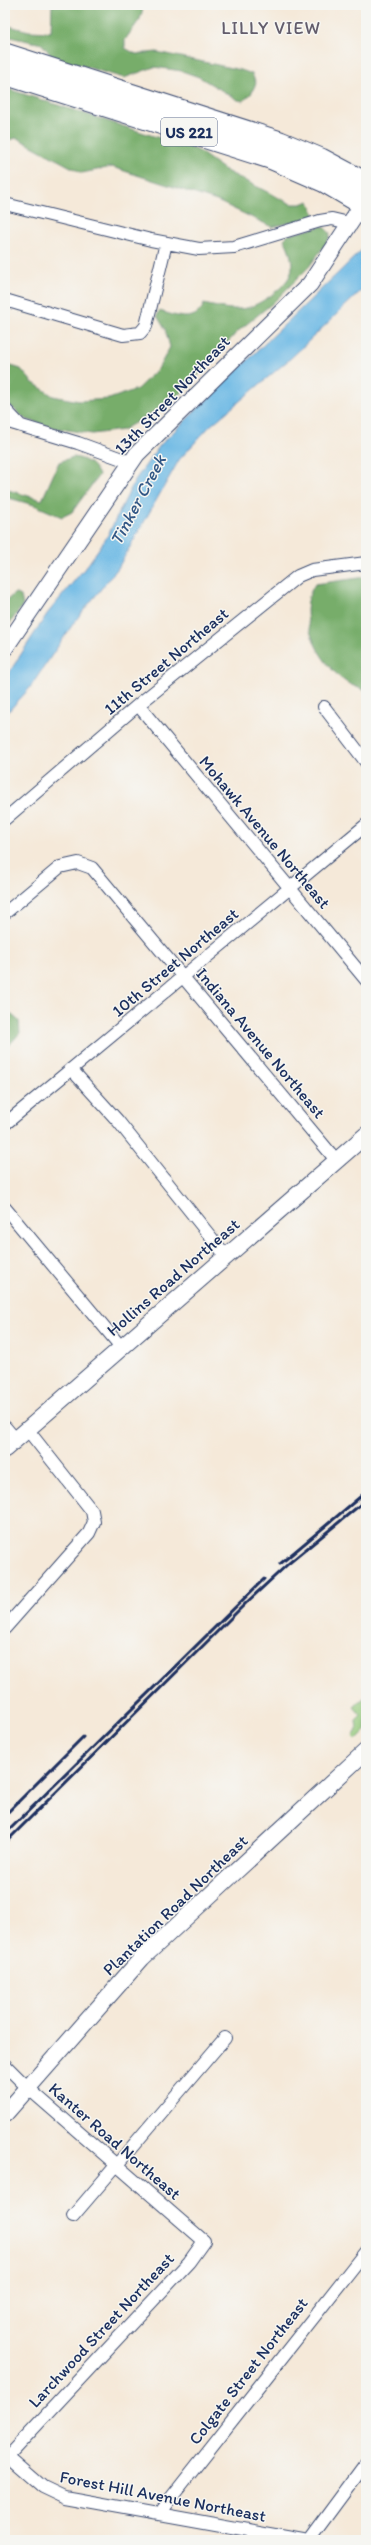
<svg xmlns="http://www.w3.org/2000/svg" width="371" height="2545" font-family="Itim,sans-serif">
<rect width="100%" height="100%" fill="#f6f6f2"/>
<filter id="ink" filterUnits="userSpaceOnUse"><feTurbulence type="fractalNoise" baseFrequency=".025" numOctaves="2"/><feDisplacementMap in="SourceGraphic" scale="8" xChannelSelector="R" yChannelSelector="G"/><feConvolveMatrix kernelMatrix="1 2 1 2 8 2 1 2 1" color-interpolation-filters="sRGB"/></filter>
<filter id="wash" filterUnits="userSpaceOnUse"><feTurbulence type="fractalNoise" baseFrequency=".012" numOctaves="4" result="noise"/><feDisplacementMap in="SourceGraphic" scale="16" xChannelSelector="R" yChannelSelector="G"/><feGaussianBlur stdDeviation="0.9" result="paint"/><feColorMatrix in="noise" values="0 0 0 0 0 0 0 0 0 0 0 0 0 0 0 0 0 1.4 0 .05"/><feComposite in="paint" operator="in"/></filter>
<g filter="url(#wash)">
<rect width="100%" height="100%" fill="#f5e9d9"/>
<path fill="#94c97b" stroke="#587c6c" d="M366,1696V1730L356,1740L353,1737L357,1730L356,1720L361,1715L354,1707Z"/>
<path fill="#77ad6b" stroke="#496e64" d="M52,5H144L140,19L125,40V48L136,54L157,52L241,70L252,74L256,83L251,94L243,101L238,100L199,77L182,71L154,67L124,78L59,59L50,54L42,44L5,36V25L29,31L51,32Z
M5,88L197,150L228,172L291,204H301L309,201L315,216L272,227L217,201L112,167L82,173L17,138L5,141Z
M323,226L330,233L329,239L309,267L274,302L237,332L184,391L165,405L123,430L92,434L55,428L25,419L5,401V364L21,369L32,382L53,396L79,401L109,399L137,389L158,369L170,347L165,329L157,316L159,311C175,315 195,325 204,304C217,307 232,311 247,308C261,304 291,285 292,268C292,257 289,248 284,239L288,235Z
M73,457C86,459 93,463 99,475L72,512L62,517L34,505L5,497V489L42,500L59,462Z
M366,577V691C360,688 352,686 346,682C318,662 294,615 315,584Z
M15,593L21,596L23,605L5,630V602Z
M5,1009L19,1021L20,1033L10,1044L5,1046Z"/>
<path fill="#6ab8e4" stroke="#4274a1" d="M366,246V286L291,358L210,426L179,460L118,568L75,621L29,689L5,715V679L47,614L89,563L108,535L135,480L161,444Z"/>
</g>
<g filter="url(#ink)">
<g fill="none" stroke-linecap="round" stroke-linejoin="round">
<g stroke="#3c4b70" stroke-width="14">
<path id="street" d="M5,204L151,240L199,249L234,247L320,221L332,219L349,223
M5,300L123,335L140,333L146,326L166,243
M5,409L21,426
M5,421L78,443L130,462
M138,705L366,980
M324,707L366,762
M5,819L138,705L298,576L312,570L366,563
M5,913L60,867L78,863L92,868L336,1160
M71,1069L118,1121L226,1256
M5,1124L366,825
M5,1208L121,1347
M5,1427L16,1440
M5,1628L89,1533L94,1522L92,1511L27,1429
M5,2065L28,2088L204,2241L189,2262L5,2459
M73,2216L225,2038
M5,2454L43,2487L64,2497L303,2540
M159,2513L366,2251
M309,2540L366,2463"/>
</g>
<g stroke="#3c4b70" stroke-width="18">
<path id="secondary" d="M5,648L137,454L310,284L366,199
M5,1449L366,1135
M5,2114L142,1958L366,1751"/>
</g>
<g stroke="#3c4b70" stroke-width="23">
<path id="highway" d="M5,54L280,142L321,159L366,183
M5,74L270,158L325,182L366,206"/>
</g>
<use href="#street" stroke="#fff" stroke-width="12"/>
<use href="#secondary" stroke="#fff" stroke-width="16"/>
<use href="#highway" stroke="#fff" stroke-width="21"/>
<path stroke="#1b2f5e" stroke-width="3" d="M280,1564L366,1492
M5,1815L83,1737
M5,1834L264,1579
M5,1843L247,1602L288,1564L366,1500"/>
</g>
</g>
<g text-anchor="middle" stroke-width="3" stroke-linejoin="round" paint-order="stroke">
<rect fill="#f6f6f2" stroke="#5d6b8a" stroke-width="1" x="161" y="118" width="56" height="28" rx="3"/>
<g font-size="16" font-weight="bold" fill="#1b2f5e">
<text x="189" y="138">US 221</text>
</g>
<g font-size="17" fill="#1b2f5e" stroke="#f6f6f2">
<text transform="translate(172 395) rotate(-46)" y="6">13th Street Northeast</text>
<text transform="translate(166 661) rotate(-40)" y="6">11th Street Northeast</text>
<text transform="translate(265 832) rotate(50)" y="6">Mohawk Avenue Northeast</text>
<text transform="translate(175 962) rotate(-40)" y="6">10th Street Northeast</text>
<text transform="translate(261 1043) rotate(50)" y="6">Indiana Avenue Northeast</text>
<text transform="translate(173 1277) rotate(-41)" y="6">Hollins Road Northeast</text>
<text transform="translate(175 1905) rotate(-44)" y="6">Plantation Road Northeast</text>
<text transform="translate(115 2141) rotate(41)" y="6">Kanter Road Northeast</text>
<text transform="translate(101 2330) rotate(-47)" y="6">Larchwood Street Northeast</text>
<text transform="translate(248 2371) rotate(-52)" y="6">Colgate Street Northeast</text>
<text transform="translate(163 2496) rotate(11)" y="6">Forest Hill Avenue Northeast</text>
</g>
<g font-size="18" letter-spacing="1" fill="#635d6c" stroke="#f6f6f2">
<text x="271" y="34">LILLY VIEW</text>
</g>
<g font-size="18" font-style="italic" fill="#335886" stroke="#f6f6f2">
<text transform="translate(138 500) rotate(-62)" y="6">Tinker Creek</text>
</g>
</g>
<rect width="371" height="2545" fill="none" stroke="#f6f6f2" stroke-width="20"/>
</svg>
